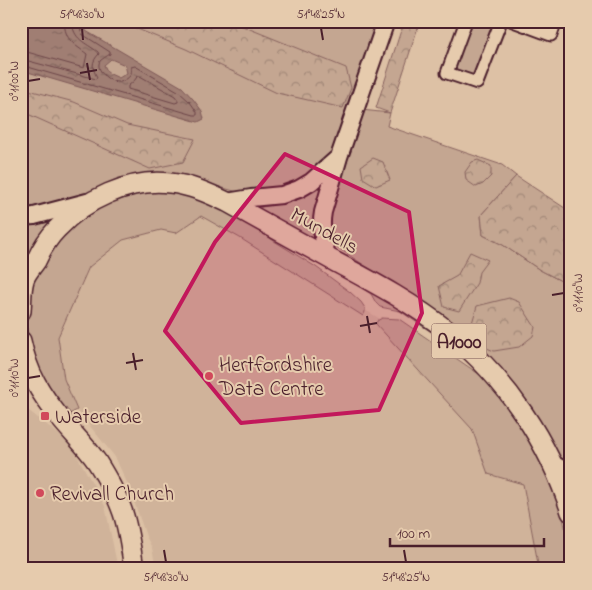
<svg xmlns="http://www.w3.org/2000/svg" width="592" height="590" font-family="'Indie Flower',sans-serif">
<defs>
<pattern id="forest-crowns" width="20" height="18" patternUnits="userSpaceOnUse" patternTransform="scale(1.25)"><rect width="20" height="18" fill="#c4a691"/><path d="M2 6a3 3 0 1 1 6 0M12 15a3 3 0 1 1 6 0" fill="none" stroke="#a18777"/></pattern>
<pattern id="water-ripples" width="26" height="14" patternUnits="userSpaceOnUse" patternTransform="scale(1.25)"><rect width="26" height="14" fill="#a07e73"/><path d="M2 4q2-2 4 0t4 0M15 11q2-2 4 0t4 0" fill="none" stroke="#84675f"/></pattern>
</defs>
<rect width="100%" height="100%" fill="#ddc1a5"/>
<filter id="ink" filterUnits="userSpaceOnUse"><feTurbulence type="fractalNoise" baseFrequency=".02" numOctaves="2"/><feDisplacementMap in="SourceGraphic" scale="10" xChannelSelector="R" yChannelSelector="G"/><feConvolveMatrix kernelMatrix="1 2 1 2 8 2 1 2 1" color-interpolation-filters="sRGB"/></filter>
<g filter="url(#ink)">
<path fill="#d0b39a" d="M201,216L391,325L523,484L539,569H156L152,548L146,536L129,487L115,457L77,410L64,379L58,337L89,267L123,240L161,230L176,233Z
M24,407L70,443L105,506L118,569H21V410Z"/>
<path fill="#c4a691" stroke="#87625e" d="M21,21H380L333,153L298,186L249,195L179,176L114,183L47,209L21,213Z
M469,21H494L495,24L476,73L469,77L455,72L453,66Z
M361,110L390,113L387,126L493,162L502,165L516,176L481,215L483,235L503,245L540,270L571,286V469L562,460L554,449L420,302L332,244L324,227Z
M320,185L322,187V190C316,207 310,219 315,238L313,240L261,211L260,208L262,207C285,204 300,198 320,185Z
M151,190L193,194L253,222L271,239L316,267L350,292L361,302L365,308V312L363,316L240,238L201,216L176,233L161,230L123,240L89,267L58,337L64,379L77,410L66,416L50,396L28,340L27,324L29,293L39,266L62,231L98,204Z
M53,218L54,220L30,256H26L21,243V223Z
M347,279L402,306L452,346L400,311L380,307L376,303L371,294Z
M382,318L399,319L489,381L503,397L540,454L561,508L569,546L571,561L570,569H539L523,484L488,474L472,429L376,324L377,321Z"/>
<path fill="url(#forest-crowns)" stroke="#87625e" d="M118,21H230L346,68L351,88L343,108L277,93L186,49Z
M404,21H420L390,113L376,108Z
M21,88L74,102L127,125L195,139L183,162L150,169L21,111Z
M373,158L383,162L390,180L376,186L363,178L361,166Z
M478,160L491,166V176L483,184L476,187L466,180L465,172L472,162Z
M516,176L571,212V286L540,270L503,245L483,235L481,215Z
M470,252L488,260L479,272L477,283L459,311L444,307L439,286L457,276Z
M509,298L519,302L535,327L533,336L519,347L494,351L482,346L470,330L477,306Z"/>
<path fill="url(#water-ripples)" stroke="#7e5856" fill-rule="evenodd" d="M21,21H83L86,31L182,87L193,99L202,111L204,119L198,122L21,70ZM111,59L125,65L127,73L119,78L108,73L104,65Z"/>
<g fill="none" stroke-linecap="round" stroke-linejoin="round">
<path stroke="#6c4548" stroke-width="1" d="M21,52H27L84,68L87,54C74,44 65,41 64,21
M21,59L96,79L97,77C92,68 91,62 99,54L98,52C85,42 73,40 72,21
M21,65L194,115H197V112L190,102L178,91L135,66L131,67C132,74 131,76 125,80C114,88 94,71 100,61C102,59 107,56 110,54V52L82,34L78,21
M138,76H140L175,96L178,100V102L175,103L128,89V86L134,81Z"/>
<g stroke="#4a1f2b" stroke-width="15">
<path id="street" d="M466,21L447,73L477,83L501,21
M513,21L551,35L556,21"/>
</g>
<g stroke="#4a1f2b" stroke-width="20">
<path id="secondary" d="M227,202L251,198L282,195L299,189L311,182L339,157
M21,217L34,216L87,202
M327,257C324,242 320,228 323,212L339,157L386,21
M553,464L571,474"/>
</g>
<g stroke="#4a1f2b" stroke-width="22">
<path id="primary" d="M21,311C22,301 21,290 24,280C26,273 32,267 36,261C41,250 48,238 57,229C84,200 130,178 170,183C190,185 208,193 227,202C261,221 295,240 330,259C371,281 413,303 449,332C506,378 549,442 571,512
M21,341C28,374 40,393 60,418C72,433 86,446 97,462C107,478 117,495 123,513C129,531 131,550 134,569"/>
</g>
<use href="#street" stroke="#e6cbad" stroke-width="11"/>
<use href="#secondary" stroke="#e6cbad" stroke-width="16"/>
<use href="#primary" stroke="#e6cbad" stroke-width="19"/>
</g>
</g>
<path fill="#c2185b" fill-opacity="0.2" stroke="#c2185b" stroke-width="4" stroke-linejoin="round" d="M285,154L409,212L422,313L379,410L241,423L165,331L215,242Z"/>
<path fill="none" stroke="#4a1f2b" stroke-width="2" d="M82,28L83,40M321,28L323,40M87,63L90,80M80,73L97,70M28,81L40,79M552,295L564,293M367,316L370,333M360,326L377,323M133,353L136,370M126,363L143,360M28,378L40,376M164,550L166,562M404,550L406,562"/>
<g fill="#d1495b" stroke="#e6cbad" stroke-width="2">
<circle cx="209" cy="376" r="5"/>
<rect x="40" y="411" width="10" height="10" rx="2.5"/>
<circle cx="40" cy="493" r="5"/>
</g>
<g text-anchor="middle" stroke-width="4" stroke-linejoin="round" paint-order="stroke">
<rect fill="#e6cbad" stroke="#795352" stroke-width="1" x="431.5" y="323.5" width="55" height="35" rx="4"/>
<g font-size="20" font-weight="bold" fill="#4a1f2b">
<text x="459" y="348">A1000</text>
</g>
<g font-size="21" fill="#4a1f2b" stroke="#e6cbad">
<text transform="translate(325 230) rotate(29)" y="7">Mundells</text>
</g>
<g font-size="21" fill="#4a1f2b" stroke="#e6cbad" text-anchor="start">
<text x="219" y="371">Hertfordshire<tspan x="219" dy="24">Data Centre</tspan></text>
<text x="55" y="423">Waterside</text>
<text x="50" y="500">Revivall Church</text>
</g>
</g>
<rect width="592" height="590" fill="none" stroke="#e6cbad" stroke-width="55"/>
<path d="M390 538v8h154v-8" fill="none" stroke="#4a1f2b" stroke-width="2.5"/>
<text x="397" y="538" font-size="15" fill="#4a1f2b" stroke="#e6cbad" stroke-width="4" paint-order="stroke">100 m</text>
<rect x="28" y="28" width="536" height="534" fill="none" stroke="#4a1f2b" stroke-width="2"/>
<g font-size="12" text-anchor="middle" fill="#4a1f2b">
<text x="82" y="18">51°48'30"N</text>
<text x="321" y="18">51°48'25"N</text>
<text transform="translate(14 81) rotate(-90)" y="4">0°11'00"W</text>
<text transform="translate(578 293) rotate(-90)" y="4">0°11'10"W</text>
<text transform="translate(14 378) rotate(-90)" y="4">0°11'10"W</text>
<text x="166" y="581">51°48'30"N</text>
<text x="406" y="581">51°48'25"N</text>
</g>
</svg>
